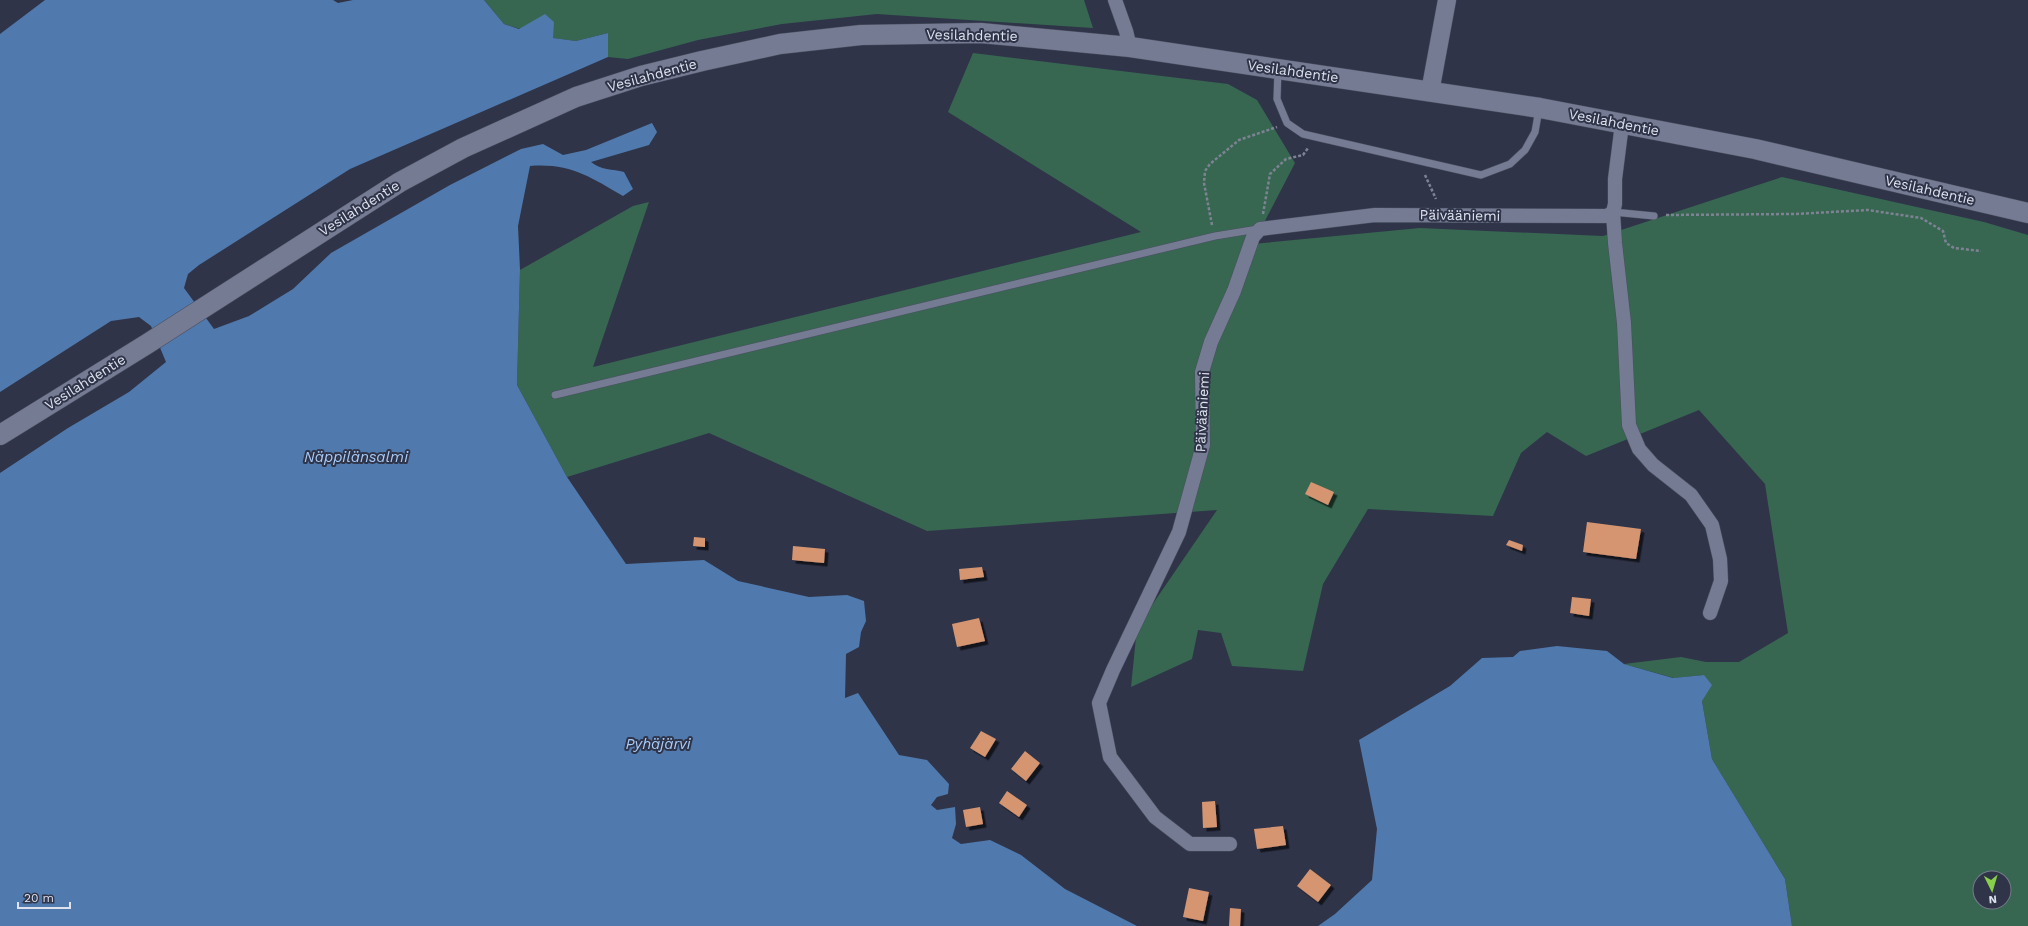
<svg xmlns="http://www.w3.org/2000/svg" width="2028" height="926" font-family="'Work Sans',sans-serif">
<defs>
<filter id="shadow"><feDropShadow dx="3.5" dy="3.5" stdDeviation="0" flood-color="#0009"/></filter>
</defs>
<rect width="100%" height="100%" fill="#2f3449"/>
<path fill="#376751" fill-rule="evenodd" d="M484,0H1084L1093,28L877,14L782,24L698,40L628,59L608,57V33L576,41L552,38L504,24Z
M973,53L1228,84L1257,100L1295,163L1253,244L1420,228L1603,236L1782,177L1984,222L2028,235V926H1792L1785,879L1712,759L1702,701L1704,675L1674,678L1624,664L1681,657L1706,662H1739L1788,633L1765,484L1699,410L1586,456L1547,432L1521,453L1493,516L1368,509L1323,584L1303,671L1232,666L1221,633L1198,630L1192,659L1131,687L1137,627L1217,510L927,531L709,433L567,477L517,385L520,270L633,206L649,202L593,367L1141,232L948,112ZM1980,878H2004V902H1980Z"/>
<path fill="#507aad" d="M45,0H333L338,3L353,0H484L504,24L519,29L545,14L554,22L553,38L576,41L608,33V57L350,169L199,265L188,274L184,288L214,329L249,316L293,289L331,253L450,185L521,149L543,144L563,155L586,150L652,123L657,132L649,145L591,162C600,170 613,169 624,172L633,189L623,196C590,177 570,163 530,166L518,226L520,270L517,385L567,477L626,564L704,560L738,581L809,597L847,595L864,601L866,621L861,632L859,647L846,654L845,698L858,693L899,755L927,760L949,784L948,794L937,797L931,805L937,810L955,807L956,824L952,838L961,844L990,840L1021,855L1065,889L1137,926H0V473L68,428L129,392L166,362L151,326L139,317L111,321L0,392V34Z
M1557,646L1607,651L1624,664L1673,678L1704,675L1712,685L1702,701L1712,759L1785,879L1792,926H1318L1335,914L1372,880L1377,829L1359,740L1450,686L1482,658L1513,657L1520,651Z"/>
<path fill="#d69571" filter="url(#shadow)" d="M1311,482L1334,492L1328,505L1305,494Z
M1587,522L1641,529L1636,559L1583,552Z
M694,537L705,538V547L693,546Z
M1509,540L1523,545L1522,551L1506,545Z
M793,546L825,549L824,563L792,560Z
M982,567L984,577L960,580L959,569Z
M1572,597L1591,599L1589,616L1570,613Z
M979,618L985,641L957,647L952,624Z
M981,731L996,739L985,757L970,748Z
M1025,751L1040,763L1026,781L1011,769Z
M1007,791L1027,805L1019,817L999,803Z
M1215,801L1217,827L1203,828L1202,802Z
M980,807L983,824L966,827L963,810Z
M1283,826L1286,845L1257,849L1254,829Z
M1310,869L1331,885L1318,902L1297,886Z
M1189,888L1209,892L1203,921L1183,917Z
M1230,908L1241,909L1240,926H1229Z"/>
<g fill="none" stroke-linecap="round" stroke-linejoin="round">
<g stroke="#4b4f60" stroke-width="8">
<path id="service" d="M1278,69L1277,99L1287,123L1303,134L1481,175L1510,164L1525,150L1535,132L1539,109
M1613,212L1654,216
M555,395L1215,236L1258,229"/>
</g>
<g stroke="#4b4f60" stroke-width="15">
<path id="minor" d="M1115,0L1126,31L1130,47
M1613,212L1615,243L1624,323L1629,425L1639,449L1653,465L1691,495L1712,525L1720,559L1721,581L1710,613
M1230,844H1190L1155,817L1110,757L1099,703L1113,670L1179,532L1203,445L1202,372L1211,342L1234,291L1253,237L1260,229L1375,215L1607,216L1613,212L1615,204V179L1622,124"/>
</g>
<g stroke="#4b4f60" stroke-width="19">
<path id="tertiary" d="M1430,92L1447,0"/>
</g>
<g stroke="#4b4f60" stroke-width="21">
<path id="secondary" d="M0,435L147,344L400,182L463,148L576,97L641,76L702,61L780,44L861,35L981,33L1130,47L1540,108L1755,149L2028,213"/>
</g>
<path stroke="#7e8394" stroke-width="2.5" stroke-dasharray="3 2" stroke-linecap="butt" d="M1425,175L1436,199
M1263,214L1270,174L1286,159L1303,155L1308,148
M1666,215L1795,214L1868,210L1921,218L1943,231L1946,243L1954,248L1981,251
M1212,225L1204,183L1205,171L1210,164L1239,140L1277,127"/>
<use href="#service" stroke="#757b93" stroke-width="7"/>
<use href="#minor" stroke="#757b93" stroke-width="14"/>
<use href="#tertiary" stroke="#757b93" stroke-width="18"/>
<use href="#secondary" stroke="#757b93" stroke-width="20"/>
</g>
<g text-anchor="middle" stroke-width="4" stroke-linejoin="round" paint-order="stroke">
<g font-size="14" fill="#dee2ef" stroke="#2f3449">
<text transform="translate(972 35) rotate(1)" y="5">Vesilahdentie</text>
<text transform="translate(1293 71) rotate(8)" y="5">Vesilahdentie</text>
<text transform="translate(652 75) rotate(-15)" y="5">Vesilahdentie</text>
<text transform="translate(1614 122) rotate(11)" y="5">Vesilahdentie</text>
<text transform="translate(1930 190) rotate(13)" y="5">Vesilahdentie</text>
<text transform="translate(359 208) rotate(-32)" y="5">Vesilahdentie</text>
<text transform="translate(1460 215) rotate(1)" y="5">Päivääniemi</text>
<text transform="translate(85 382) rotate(-32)" y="5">Vesilahdentie</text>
<text transform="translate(1202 412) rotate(-87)" y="5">Päivääniemi</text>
</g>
<g font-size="15" font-style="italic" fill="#a9ccf9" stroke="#2f3449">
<text x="356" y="462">Näppilänsalmi</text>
<text x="658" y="749">Pyhäjärvi</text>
</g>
</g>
<g transform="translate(1992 890) rotate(175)"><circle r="19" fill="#2f3449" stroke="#757a8b"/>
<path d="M0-3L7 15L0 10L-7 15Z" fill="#88cf4a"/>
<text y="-6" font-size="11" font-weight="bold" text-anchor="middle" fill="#dee2ef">N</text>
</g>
<path d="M18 902v6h52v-6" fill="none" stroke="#dee2ef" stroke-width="2"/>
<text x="24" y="902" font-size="12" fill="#dee2ef" stroke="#2f3449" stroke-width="3" paint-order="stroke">20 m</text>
</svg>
